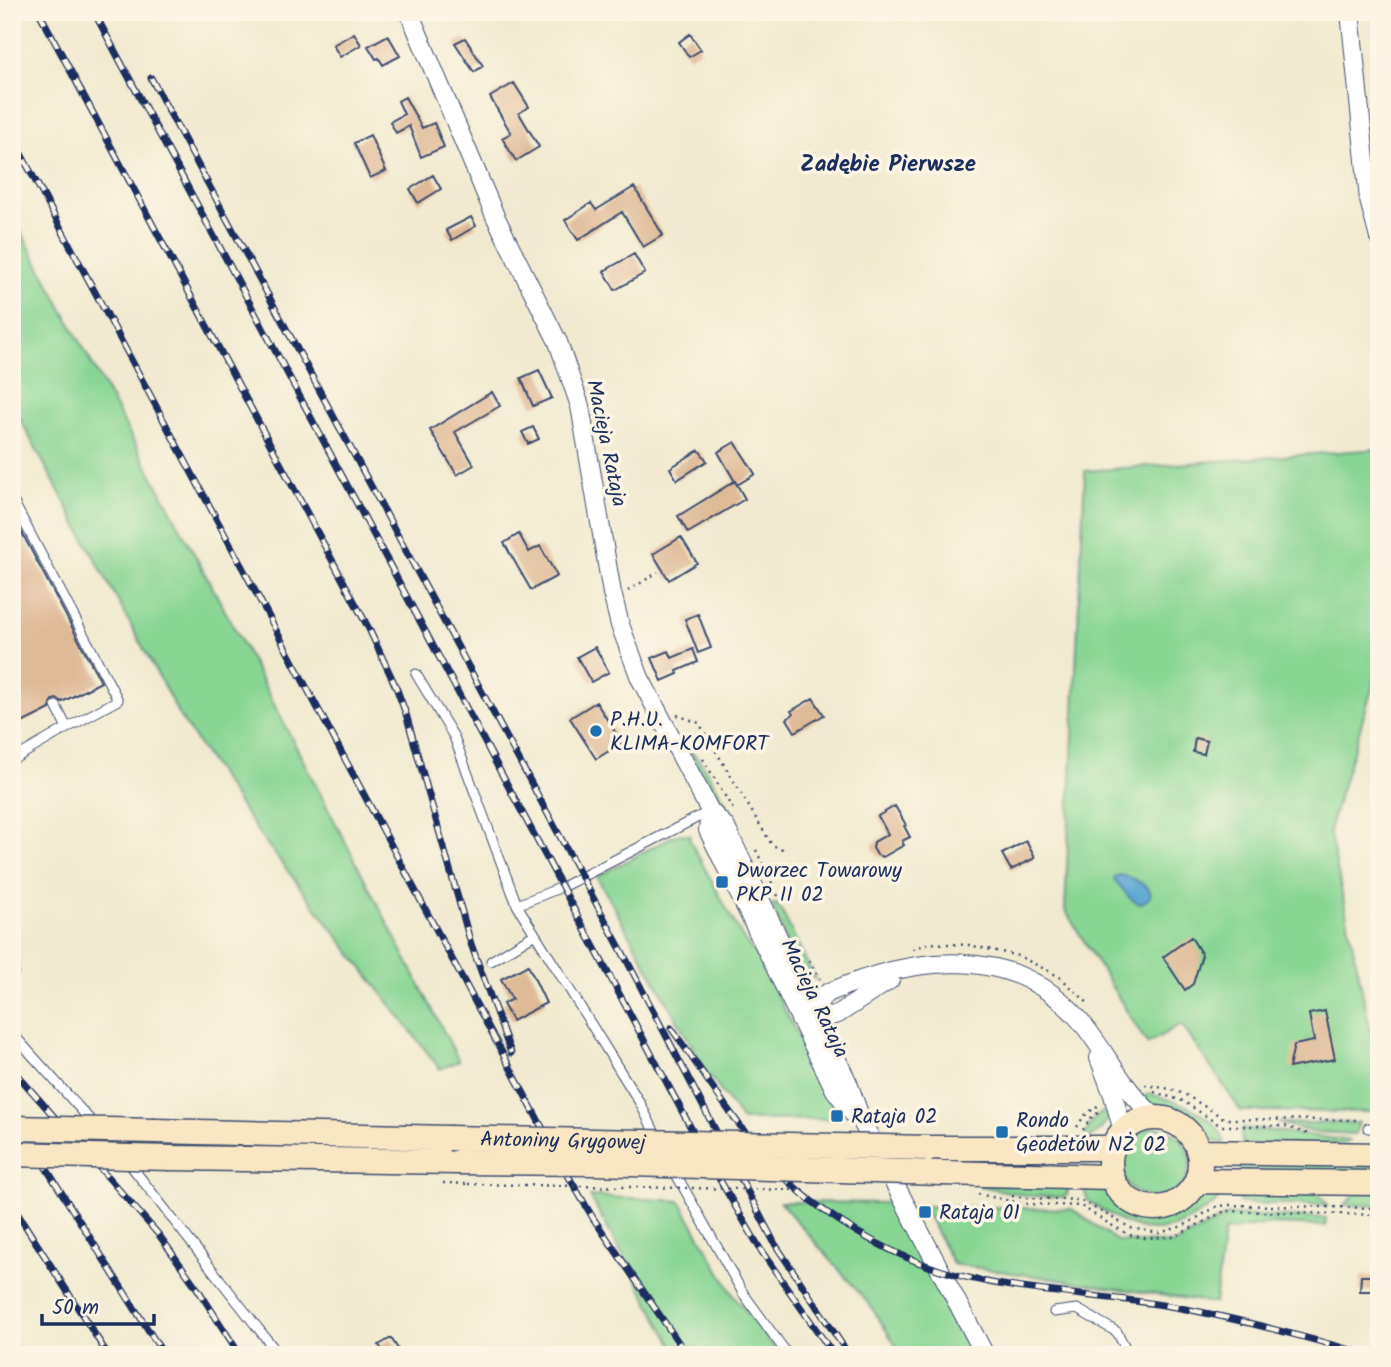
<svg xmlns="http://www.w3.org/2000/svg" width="1391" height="1367" font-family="Kalam,sans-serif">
<rect width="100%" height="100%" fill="#fcf5e5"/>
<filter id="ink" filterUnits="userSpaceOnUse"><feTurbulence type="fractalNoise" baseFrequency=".0143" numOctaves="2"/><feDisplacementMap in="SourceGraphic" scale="14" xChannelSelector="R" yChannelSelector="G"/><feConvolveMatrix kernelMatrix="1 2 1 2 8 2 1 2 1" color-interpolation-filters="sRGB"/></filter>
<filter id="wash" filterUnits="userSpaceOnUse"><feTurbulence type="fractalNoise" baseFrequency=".00686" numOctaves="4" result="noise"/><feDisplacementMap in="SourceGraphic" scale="28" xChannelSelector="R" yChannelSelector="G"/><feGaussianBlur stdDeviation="1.57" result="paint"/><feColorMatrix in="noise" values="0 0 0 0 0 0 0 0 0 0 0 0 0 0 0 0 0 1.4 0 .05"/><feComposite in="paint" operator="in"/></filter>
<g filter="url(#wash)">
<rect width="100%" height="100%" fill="#f1ead0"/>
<path fill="#89d694" stroke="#528279" stroke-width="2" d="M12,215L239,637L459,1061L440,1069L257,831L182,720L12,404Z
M1379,449V666L1329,830L1379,1073V1112L1241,1111L1181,1024L1147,1044L1065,910L1085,471Z
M688,748L701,762L738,822L734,826L725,816Z
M682,834L691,835L689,839L743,939L758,957L833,1105L830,1106L835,1119L742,1120L706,1071L597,877L673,836Z
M772,904H778L815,979C790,964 783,930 772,904Z
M1151,1094C1175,1101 1220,1114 1224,1143C1203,1141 1198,1124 1181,1115C1167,1107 1152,1108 1140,1097Z
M1110,1109C1108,1125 1099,1133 1085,1140C1087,1124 1095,1114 1110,1109Z
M1278,1123H1359L1355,1134L1313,1132Z
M1120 1163a35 35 0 1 1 70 0a35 35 0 1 1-70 0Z
M1243,1129C1280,1129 1314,1138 1350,1140L1343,1144H1242L1241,1132Z
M1240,1160L1379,1164V1173L1240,1171Z
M981,1184L1067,1185V1195L1064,1197L1030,1196L980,1186Z
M1083,1186L1100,1188L1126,1212L1150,1220L1174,1216L1190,1207L1207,1192L1221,1188C1220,1201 1212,1206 1202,1212C1154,1245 1131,1228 1088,1201Z
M1239,1188L1318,1193L1327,1205L1241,1203L1239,1200Z
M1379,1191V1206L1345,1205L1356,1193Z
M590,1196L680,1201L732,1293L780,1355H678Z
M780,1202L891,1203L971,1355H902L870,1305Z
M923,1206L1072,1209L1117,1241L1174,1244L1228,1215L1326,1218L1325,1226L1270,1224L1224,1231L1215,1303L953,1264Z"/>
<path fill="#5aa5d2" stroke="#3a6a98" stroke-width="2" d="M1120,875C1134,877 1169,894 1138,904L1129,897L1114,879L1116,876Z"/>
<g id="blocks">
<path fill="#dfba96" d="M354,33L361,45L340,57L333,45Z
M690,34L701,50L689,57L679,42Z
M388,35L400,56L383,65L379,58L376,59L368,46Z
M465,38L483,66L474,72L455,43Z
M514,83L529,107L519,113L539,147L516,161L502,138L511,133L490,97Z
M405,97L422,128L434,123L444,147L421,157L409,126L396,133L390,122L404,114L398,101Z
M370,135L386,171L370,178L354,143Z
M433,175L441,189L418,203L410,189Z
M634,187L663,235L643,247L622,212L578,240L565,220L591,203L596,210Z
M471,217L476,226L452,240L446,230Z
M634,254L645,273L615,290L604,271Z
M539,370L552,398L533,406L521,378Z
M492,392L500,406L455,432L474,465L457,475L430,430Z
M533,427L539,439L528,444L522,432Z
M735,442L755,474L737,485L718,452Z
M699,450L707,461L677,480L670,468Z
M735,481L745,499L688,533L678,516Z
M12,514L101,682L62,702L57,699L52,700L50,709L16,726L12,717Z
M519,534L529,552L540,546L557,576L531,590L504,543Z
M681,537L697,563L669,580L653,554Z
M698,614L711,648L698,653L685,619Z
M595,647L609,672L591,682L577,657Z
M693,649L698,662L677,671L678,674L662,681L652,658L669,651L672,658Z
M813,698L824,715L795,732L787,719L793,714L791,711Z
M596,702L622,743L596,759L570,718Z
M1195,738L1207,741L1204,754L1193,752Z
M895,806L906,825L904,826L910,837L902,841L904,845L883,857L877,855L873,848L874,842L888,834L878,816Z
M1026,841L1035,858L1011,870L1002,854Z
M1191,937L1202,955L1193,984L1185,990L1163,957Z
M528,965L546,1003L512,1021L503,1004L512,999L501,979Z
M1325,1011L1335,1059L1289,1068L1294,1045L1314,1041L1309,1014Z
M1361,1276H1379V1291H1360Z
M391,1338L402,1355H385L379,1345Z"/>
</g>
</g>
<g filter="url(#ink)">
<use href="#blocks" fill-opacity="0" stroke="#3b4b6f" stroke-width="2"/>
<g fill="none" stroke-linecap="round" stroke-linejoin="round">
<g stroke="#3b4b6f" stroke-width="11">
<path id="lane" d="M12,499L118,700L67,728
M416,674L454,737L517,905L562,887L710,811
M12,760L67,728L56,706
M517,905L640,1103L659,1141
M491,961L535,934
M12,973L14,972
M12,1033L119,1152
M1368,1128L1379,1129
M128,1162L279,1355
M673,1169L743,1293L788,1355
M1054,1312L1077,1309L1117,1332L1129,1355"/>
</g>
<g stroke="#3b4b6f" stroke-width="20">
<path id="street" d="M409,12L495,216L558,342L580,406L612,593L620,625L640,678L710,811L725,826L848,1083L862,1122L985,1355
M1350,12L1369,200L1379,238
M710,811L708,830L835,1090L854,1115
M813,1012L830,1016L838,1014L890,980
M800,1020C804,1017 811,1015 814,1012C820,1004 819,996 830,992C913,956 1012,943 1078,1018C1106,1050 1123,1092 1157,1118
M1099,1058L1113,1095L1123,1131"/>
</g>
<g stroke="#3b4b6f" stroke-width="27">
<path id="secondary" d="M1110 1163a45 45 0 1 1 90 0a45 45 0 1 1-90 0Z
M155,1131L449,1138
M929,1148H1112
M1199,1152L1379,1155
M170,1158L458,1162
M942,1173L1112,1177
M1197,1181L1379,1183"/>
</g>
<path stroke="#3b4b6f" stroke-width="2.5" stroke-dasharray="2 5" stroke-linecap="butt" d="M628,591L658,572
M677,715L699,723L772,845L782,849L784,853
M703,759L734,811
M756,850L779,898
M913,949L929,943L969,945L1019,956L1060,977L1090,1005
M809,960L820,979
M1145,1085L1171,1089L1186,1095L1225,1119L1361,1120
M1154,1092L1183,1101L1221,1126H1285L1308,1134
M1077,1127L1084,1116L1099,1105
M1083,1130L1091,1118L1102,1110
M443,1183L468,1184
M978,1194L1025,1204L1081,1206L1111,1225L1130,1235L1144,1238L1174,1237L1225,1211L1379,1215
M1012,1196L1026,1198L1080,1200L1131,1228L1159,1233L1183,1226L1216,1207L1226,1205L1379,1208"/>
<use href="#lane" stroke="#fff" stroke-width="9"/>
<use href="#street" stroke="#fff" stroke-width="18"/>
<use href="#secondary" stroke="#f9e7c3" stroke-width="24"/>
<g stroke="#1b2f5e" stroke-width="7">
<path id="rail" d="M39,12L369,629L396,687L406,714L471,944L511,1053
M94,12L707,1158L762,1252L834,1355
M151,78L625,957L775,1244L849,1355
M12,137L566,1172L593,1218L687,1355
M671,1028C714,1087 752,1154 810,1200C849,1230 894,1255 940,1270C1015,1294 1098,1293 1175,1307C1241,1319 1306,1338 1370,1355
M12,1069L159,1235L197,1288L240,1355
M12,1114L164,1355
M12,1205L108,1355
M12,1341L21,1355"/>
</g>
<use href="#rail" stroke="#fcf5e5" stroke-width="4.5" stroke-dasharray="13" stroke-linecap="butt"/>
<g stroke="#3b4b6f" stroke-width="27" stroke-linecap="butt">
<g id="secondary-bridge">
<path d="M12,1128L155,1131"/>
<path id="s1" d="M449,1138L929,1148"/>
<path d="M12,1154L170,1158"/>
<path d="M458,1162L594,1163L942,1173"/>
</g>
</g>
<path stroke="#3b4b6f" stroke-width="2.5" stroke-dasharray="2 5" stroke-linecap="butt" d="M468,1184L803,1190"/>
<use href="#secondary-bridge" stroke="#f9e7c3" stroke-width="24"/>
</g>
</g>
<g fill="#1f6fb2" stroke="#fcf5e5" stroke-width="2.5">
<circle cx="596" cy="731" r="7"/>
<rect x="715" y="875" width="14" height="14" rx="3.5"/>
<rect x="830" y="1109" width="14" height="14" rx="3.5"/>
<rect x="995" y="1125" width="14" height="14" rx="3.5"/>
<rect x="918" y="1205" width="14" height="14" rx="3.5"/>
</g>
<g text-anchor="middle" stroke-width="7" stroke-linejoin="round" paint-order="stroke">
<g font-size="21" fill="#1b2f5e" stroke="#fcf5e5">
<text transform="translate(607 443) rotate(78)" y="7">Macieja Rataja</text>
<text transform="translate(815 998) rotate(64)" y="7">Macieja Rataja</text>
<text dy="7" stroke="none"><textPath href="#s1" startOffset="114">Antoniny Grygowej</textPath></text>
</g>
<g font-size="21" fill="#1b2f5e" stroke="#fcf5e5" text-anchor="start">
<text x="610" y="726">P.H.U.<tspan x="610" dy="24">KLIMA-KOMFORT</tspan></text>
<text x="736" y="877">Dworzec Towarowy<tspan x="736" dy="24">PKP II 02</tspan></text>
<text x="851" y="1123">Rataja 02</text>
<text x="1016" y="1127">Rondo<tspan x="1016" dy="24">Geodetów NŻ 02</tspan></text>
<text x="939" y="1219">Rataja 01</text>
</g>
<g font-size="23" font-weight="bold" fill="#1b2f5e" stroke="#fcf5e5">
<text x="888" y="171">Zadębie Pierwsze</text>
</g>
</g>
<rect width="1391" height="1367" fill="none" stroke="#fcf5e5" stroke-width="42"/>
<path d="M42 1314v10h112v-10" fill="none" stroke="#1b2f5e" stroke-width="3.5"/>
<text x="52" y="1314" font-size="21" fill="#1b2f5e" stroke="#fcf5e5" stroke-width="5" paint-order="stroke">50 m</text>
</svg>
